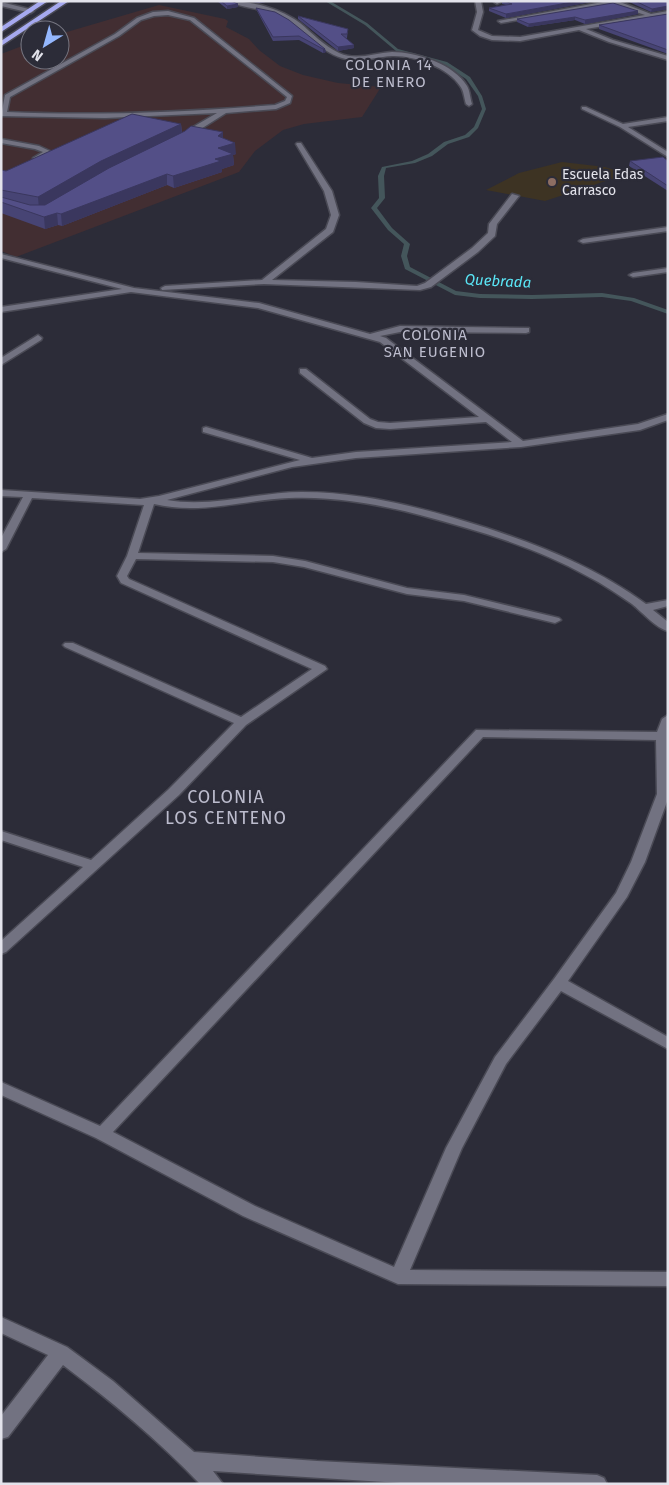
<svg xmlns="http://www.w3.org/2000/svg" width="669" height="1485" font-family="'Fira Sans',sans-serif">
<rect width="100%" height="100%" fill="#2c2c38"/>
<path fill="#422e32" d="M159,5L225,19L228,21L226,27L249,39L259,50L280,66L303,75L338,83L381,87L362,117L304,124L283,130L255,151L239,172L16,257L1,251V54L30,43V60H60V34Z"/>
<path fill="#3d3323" d="M562,162L605,167L627,174L545,201L486,190L519,173Z"/>
<g fill="none" stroke-linecap="round" stroke-linejoin="round">
<path fill="#44565b" fill-rule="evenodd" d="M325,1H330L367,23L398,49L447,62L470,77L482,96L486,109L478,128L469,137L448,144L432,156L415,163L386,168L384,176L385,198L377,208L392,228L410,244L407,256L410,267L456,291L480,294L532,295L602,293L634,298L668,310V314L631,301L602,297L532,299L480,298L455,295L405,269L401,256L404,244L388,230L371,208L379,198L378,176L382,167L412,161L428,154L444,142L465,135L474,127L482,109L478,96L466,79L443,64L396,51L365,25Z"/>
<g stroke="#4a4a55" stroke-width="3">
<path id="minor" d="M227,1C252,1 280,8 300,23C312,33 324,46 339,53C357,61 374,53 392,52C416,52 454,64 467,86C470,91 470,98 472,104L469,106L466,104C464,98 464,91 460,86C448,67 413,55 392,56C375,57 359,63 342,58C318,51 304,28 282,17C265,8 244,9 227,1Z
M475,1H481L483,12L478,30L492,36L520,37L645,15L613,4L501,23L498,21L608,1H622L620,2L651,14L668,11V15L586,29L613,40L668,56V60L609,42L579,30L520,41L492,40L480,36L472,30L477,12Z
M503,1L497,4L494,2L495,1Z
M1,2L33,10L34,11L31,13L1,6Z
M168,11L194,18L292,96L290,103L276,109L226,113L185,139L182,137L193,127L217,113L105,118L1,116L5,95L115,34L137,18L153,12ZM168,15L190,20L287,97L285,101L275,105C185,112 96,116 7,112L10,97L119,36L141,20L154,16Z
M582,107H586L623,124L668,117V121L628,127L668,152V157L620,127L582,109Z
M1,139L39,146L52,152L37,160H33V158L43,152L35,149L1,143Z
M297,143H301L332,191L339,215L333,232L272,280L356,282L417,286L425,283L472,248L488,233L489,224L512,194L519,196L497,224L495,236L478,252L431,287L420,290L264,284L162,290L161,288L165,286L262,280L326,229L331,215L324,191L296,144Z
M668,227V231L583,243L579,241L583,239Z
M1,254L134,288L259,303L370,334L400,326L529,328V332L526,333L400,332L380,336L386,338L523,441L638,424L668,414V420L640,430L521,447L356,458L292,467L167,500C212,508 257,492 302,492C365,492 427,509 487,528C544,547 597,568 646,604L668,600V606L653,610L668,622V631C657,629 641,611 632,604C617,594 603,584 587,576C536,547 476,530 420,515C378,504 333,496 289,498C243,500 200,515 154,504L138,553L273,556L305,561L407,588L464,595L559,618L561,620L555,623L464,601L407,594L304,567L273,562L136,559L127,576L129,579L325,666L327,669L246,725L179,795L6,952L1,954V941L83,867L1,840V831L91,860L169,789L234,723L65,647L63,645L65,643H73L241,717L312,669L121,583L117,576L127,556L144,505L32,498L6,549L1,552V538L23,497L1,496V490L140,499L159,496L300,460L203,432V428L206,427L312,458L356,452L512,442L486,422L390,429L376,428L364,423L300,373V369H306L370,419L378,422L390,423L479,417L380,342L258,308L131,292L1,312V307L122,289L1,258Z
M668,268V272L633,277L629,275L633,273Z
M38,335L42,338L41,340L1,365V358Z
M668,715V799L645,862L627,897L568,981L668,1037V1049L561,991L506,1064L462,1148L410,1270L668,1272V1286L398,1284L243,1216L96,1138L1,1095V1082L100,1126L476,730L657,732L662,719ZM483,737L656,740L657,794L631,862L616,893L554,979L495,1057L446,1148L394,1267L255,1206L113,1132Z
M1,1317L67,1347L113,1381L194,1452L317,1461L597,1475L604,1478L607,1484H416L213,1471L223,1484H200C158,1440 111,1401 63,1365L8,1437L1,1439V1416L48,1355L1,1333Z"/>
</g>
<g stroke="#4a4a55" stroke-width="3">
<path id="highway" d="M40,1H48L1,32V27Z
M61,1H69L1,46V41Z"/>
</g>
<use href="#minor" fill="#727281" fill-rule="evenodd"/>
<use href="#highway" fill="#a6a9f0" fill-rule="evenodd"/>
</g>
<path fill="#474474" d="M217,1H231L238,4V7L227,9Z
M245,1H271L260,3Z
M502,1H596L506,18L489,11V8L506,5L502,4Z
M627,1H668V9L651,12Z
M256,8L325,49L326,52L323,53L299,40L273,41L257,11Z
M638,14L585,24L575,20L528,27L517,22V19Z
M668,14V54L599,29V25Z
M298,16L348,29L347,38H345L354,48L338,51L298,19Z
M181,124L182,132L223,138L236,154L233,155L234,165L222,169V172L174,188L167,185L62,226L58,225L45,229L1,213V170L6,171Z
M630,161H668V191L629,166Z"/>
<path fill="#3a375e" d="M260,1H271L260,3Z
M578,1H596L506,18V14Z
M238,4V7L227,9V6Z
M668,6V9L651,12L652,9Z
M638,11V14L585,24V20Z
M575,17V20L528,27L529,24Z
M354,45V48L338,51V47Z
M323,49H325L326,52L323,53Z
M181,124L182,135L39,209L38,197L101,161Z
M223,132V143H235L236,154L233,155L234,165L222,169V172L174,188L173,176Z
M167,174V185L62,226L61,214Z
M57,213L58,225L45,229L44,217Z"/>
<path fill="#534f87" stroke="#3a375e" d="M221,1H231L238,4L227,6Z
M505,1H578L506,14L489,8L512,4Z
M635,1H668V6L652,9Z
M613,3L638,11L585,20L575,17L529,24L517,19Z
M256,8L275,12L289,20L325,49H323L299,36L273,37Z
M668,14V50L599,25Z
M298,16L348,29L347,34H341L354,45L338,47Z
M132,114L181,124L101,161L38,197L1,190V170L6,171Z
M191,126L223,132L218,136L235,143L218,148L233,154L215,159L221,161L173,176L167,174L61,214L57,213L44,217L1,202V197L30,205H45L109,168L185,131Z
M663,157L668,161V186L630,161Z"/>
<circle fill="#8d6e63" stroke="#2c2c38" stroke-width="2" cx="552" cy="182" r="5"/>
<g text-anchor="middle" stroke-width="4.5" stroke-linejoin="round" paint-order="stroke">
<g font-size="14" fill="#e3e3eb" stroke="#2c2c38" text-anchor="start">
<text x="562" y="179">Escuela Edas<tspan x="562" dy="16">Carrasco</tspan></text>
</g>
<g font-size="15" letter-spacing="1" fill="#bcbccd" stroke="#2c2c38">
<text x="389" y="70">COLONIA 14<tspan x="389" dy="17">DE ENERO</tspan></text>
<text x="435" y="340">COLONIA<tspan x="435" dy="17">SAN EUGENIO</tspan></text>
</g>
<g font-size="15" font-style="italic" fill="#5ae6f6" stroke="#2c2c38">
<text transform="translate(498 281) rotate(3)" y="5">Quebrada</text>
</g>
<g font-size="18" letter-spacing="1" fill="#bcbccd" stroke="#2c2c38">
<text x="226" y="803">COLONIA<tspan x="226" dy="21">LOS CENTENO</tspan></text>
</g>
</g>
<rect width="669" height="1485" fill="none" stroke="#e3e3eb" stroke-width="5"/>
<g transform="translate(45 45) rotate(217)"><circle r="24" fill="#2c2c38" stroke="#757580"/>
<path d="M0-4L9 19L0 12L-9 19Z" fill="#94b7fd"/>
<text y="-8" font-size="14" font-weight="bold" text-anchor="middle" fill="#e3e3eb">N</text>
</g>
</svg>
